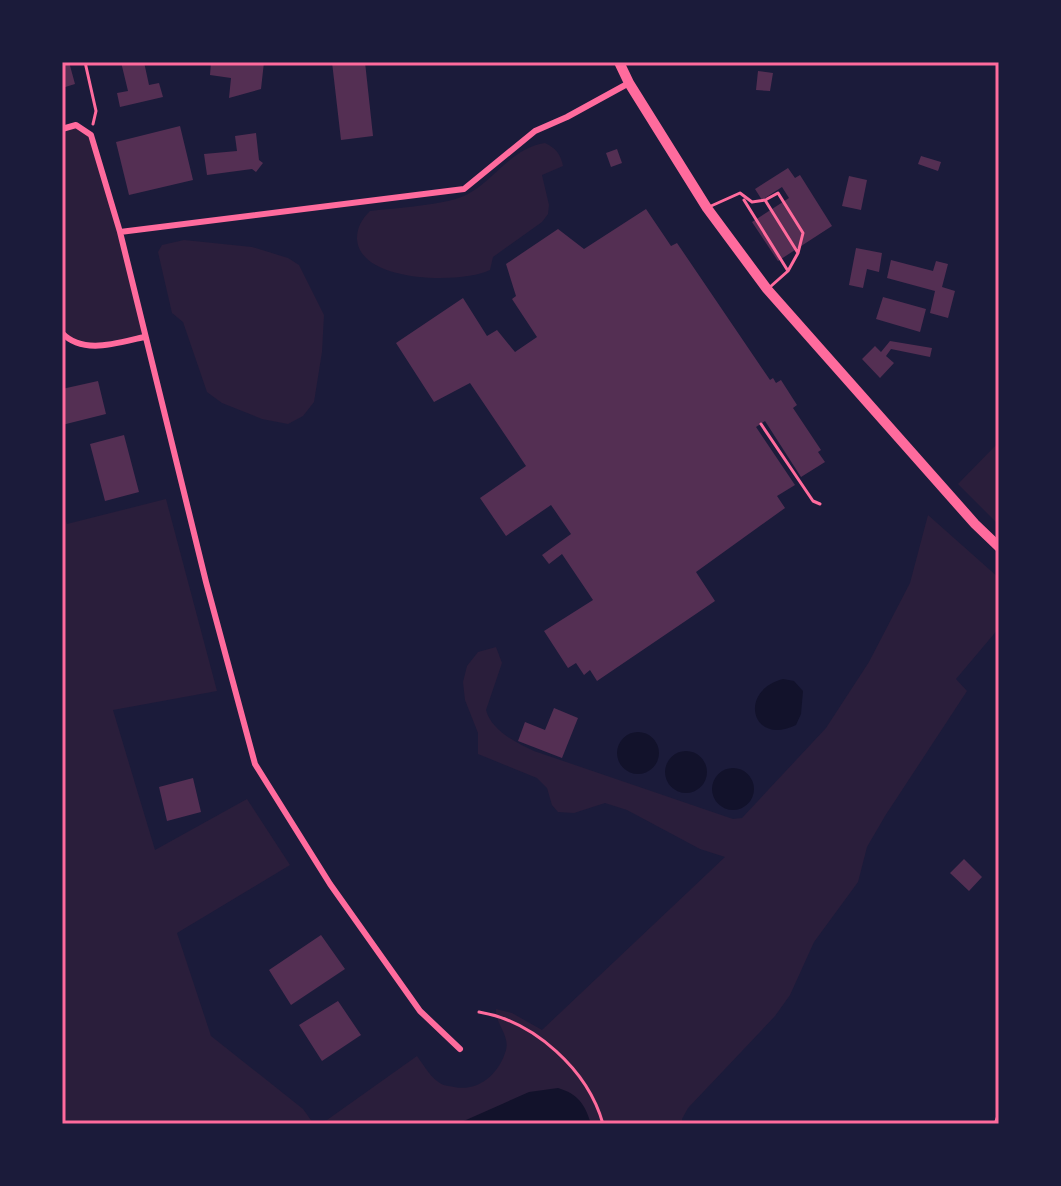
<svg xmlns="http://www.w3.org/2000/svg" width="1061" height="1186" font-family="'PT Sans Narrow',sans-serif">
<rect width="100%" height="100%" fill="#1b1b3a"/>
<path fill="#2a1e3b" d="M76,125L91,135L120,232L144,337L80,345L62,333V129Z
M545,143C556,148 561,155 563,166L542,175L549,205L548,214L542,222L493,257L490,270C462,284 359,283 357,239C357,227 362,219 370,211C394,208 449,205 468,194C495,179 512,148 545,143Z
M184,240L252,247L288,258L299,265L324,315L322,352L314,402L303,416L288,424L262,419L222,403L207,392L183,322L172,313L158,252L162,245Z
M999,442V525L958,484Z
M166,499L217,691L113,710L155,850L247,799L290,865L177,933L211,1036L303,1109L313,1123L327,1120L417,1056C423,1064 429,1075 437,1081C441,1085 448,1086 454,1087C479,1092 499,1074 506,1050C510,1035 495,1024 496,1009L512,1013L542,1030L725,857L700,849L627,810L605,803L574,813L558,812L552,805L547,788L537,778L478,754V733L465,700L463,682L467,666L478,652L496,647L502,663L486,710C491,730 516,743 534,751L733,819L742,818L826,728L869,662L910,583L928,515L999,578V628L956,679L967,691L885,816L867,847L858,882L814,942L790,995L775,1016L688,1108L682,1119L683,1124H62V510L67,524Z"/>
<path fill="#12122b" d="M783,679L794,681L803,691L801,714L796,725C752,747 737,691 783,679Z
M617 753a21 21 0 1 1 42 0a21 21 0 1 1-42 0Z
M665 772a21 21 0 1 1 42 0a21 21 0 1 1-42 0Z
M712 789a21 21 0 1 1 42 0a21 21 0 1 1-42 0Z
M558,1088C578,1094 585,1104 591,1124H457L529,1092Z"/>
<path fill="#542f53" d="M62,62H69L75,84L62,88Z
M121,62H144L149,85L159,83L163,97L120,107L117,93L128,91Z
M211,62H264L261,89L229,98L231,78L210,75Z
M332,62H365L373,136L341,140Z
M758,71L773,73L770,91L756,90Z
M180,126L193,180L129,195L116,142Z
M256,133L259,160L263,163L256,172L252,169L207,175L204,154L237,151L235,136Z
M617,149L622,163L611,167L606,153Z
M921,156L941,162L938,171L918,164Z
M788,168L795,178L800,175L832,226L778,261L752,222L789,198L782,187L762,200L755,189Z
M849,176L867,180L861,210L842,206Z
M646,209L671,246L677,243L770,380L773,378L776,383L781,380L797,405L793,408L821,450L818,452L825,462L801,477L765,421L756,427L795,485L777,496L785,508L696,572L715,601L597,681L590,670L584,675L576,663L568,668L544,631L593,600L562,554L549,564L542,555L571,534L551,505L506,536L480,498L526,466L470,383L434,402L396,343L463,298L487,336L497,330L515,352L537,337L512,299L516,296L506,264L558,229L584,249Z
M856,248L882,253L879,272L867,269L863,288L849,285Z
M891,260L933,271L936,261L948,264L942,287L955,291L948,318L930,313L935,291L887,278Z
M883,297L926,309L920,332L876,319Z
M890,341L932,348L930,357L891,349L886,356L894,363L880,378L862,359L875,346L881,352Z
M98,381L106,414L62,425V389Z
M124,435L139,492L105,501L90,444Z
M554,708L578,718L562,758L518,741L525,722L545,730Z
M193,778L201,812L167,821L159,787Z
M964,859L982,877L969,891L950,873Z
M321,935L345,969L291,1005L269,970Z
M338,1001L361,1035L322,1061L299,1025Z"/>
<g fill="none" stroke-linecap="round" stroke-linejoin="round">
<path stroke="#ff6b9d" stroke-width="3" d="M85,62L96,111L93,124
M761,424L813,501L820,504
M479,1012C534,1021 588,1070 603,1124
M995,1124L999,1113"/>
<path stroke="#ff6b9d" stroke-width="3" d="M767,199L778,193L803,233L798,253
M744,200L788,271
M711,206L740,193L752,202L765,200L798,253L788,271L770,287"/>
<path stroke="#ff6b9d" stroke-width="6" d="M62,129L76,125L91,135L120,232L206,582L255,764L330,884L420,1011L460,1049
M120,232L464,189L535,131L567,117L629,83
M62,333C83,355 117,343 144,337"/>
<path stroke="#ff6b9d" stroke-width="10" d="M619,62L629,83L707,208L767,289L975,524L999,547"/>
</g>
<rect width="1061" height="1186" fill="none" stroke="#1b1b3a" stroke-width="128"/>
<rect x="64" y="64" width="933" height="1058" fill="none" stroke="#ff6b9d" stroke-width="3"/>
</svg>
